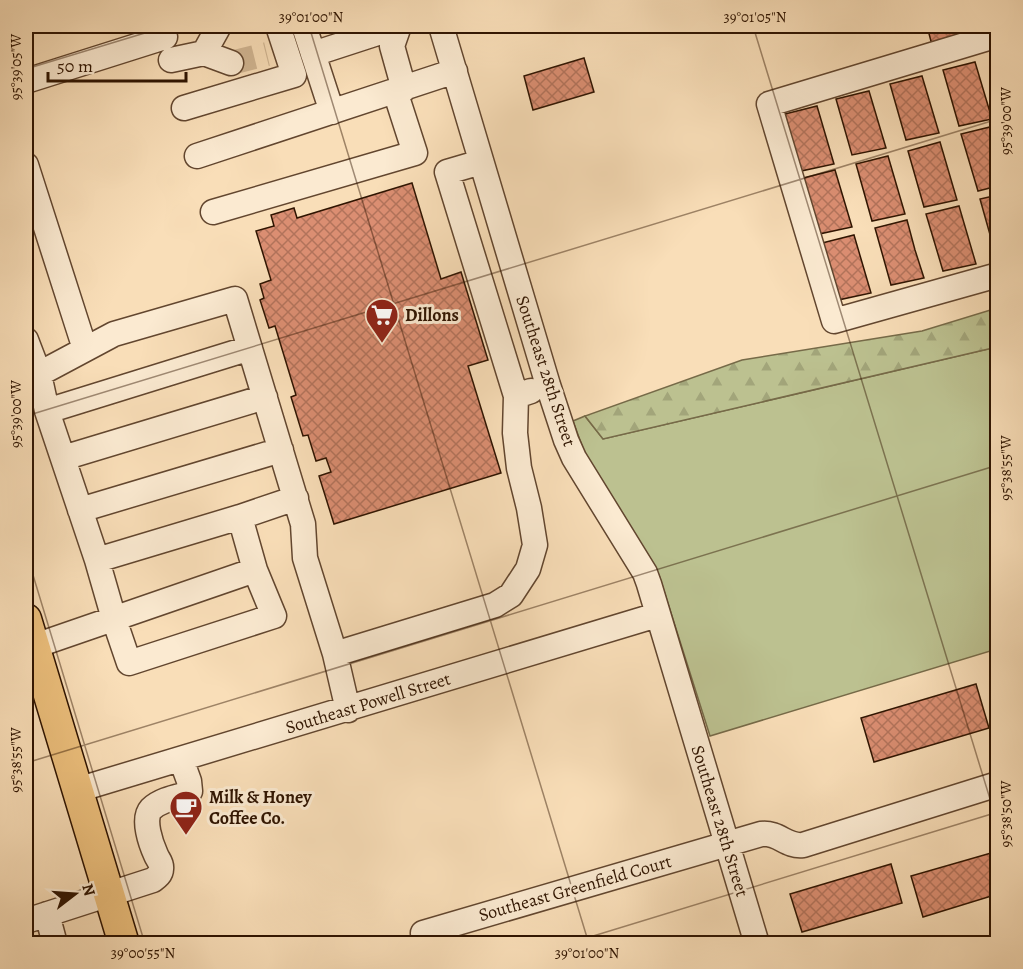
<svg xmlns="http://www.w3.org/2000/svg" width="1023" height="969" font-family="Alegreya,serif">
<defs>
<pattern id="forest-firs" width="22" height="20" patternUnits="userSpaceOnUse" patternTransform="scale(1.5)"><rect width="22" height="20" fill="#bcc190"/><path d="M5 1l3.5 6h-7zM16 11l3.5 6h-7z" fill="#a2a57a"/></pattern>
<pattern id="building-cross-hatch" width="8" height="8" patternUnits="userSpaceOnUse" patternTransform="scale(1.5)"><rect width="8" height="8" fill="#db8e72"/><path d="M0 0l8 8M0 8l8-8" fill="none" stroke="#b2735b"/></pattern>
</defs>
<rect width="100%" height="100%" fill="#f9deb8"/>
<filter id="stains"><feTurbulence type="fractalNoise" baseFrequency=".00333" numOctaves="4"/><feColorMatrix values="0 0 0 0 .2 0 0 0 0 .09 0 0 0 0 .02 0 0 0 .5 -.17"/></filter>
<radialGradient id="worn" r=".72"><stop offset=".6" stop-color="#630" stop-opacity="0"/><stop offset="1" stop-color="#630" stop-opacity=".3"/></radialGradient>
<path fill="#bcc190" stroke="#766a48" stroke-width="1.5" d="M997,347V649L710,736L659,575L585,454L573,421L585,416L603,439Z"/>
<path fill="url(#forest-firs)" stroke="#766a48" stroke-width="1.5" d="M997,308V347L603,439L585,416L742,360L922,331Z"/>
<path fill="url(#building-cross-hatch)" stroke="#2f1401" stroke-width="1.5" d="M927,26H998L932,45Z
M584,58L594,92L533,110L524,76Z
M975,62L992,119L959,126L943,70Z
M922,76L939,133L906,140L890,84Z
M869,91L886,148L852,155L836,99Z
M817,106L834,164L801,171L785,114Z
M994,126L998,139V186L978,191L961,134Z
M940,142L957,200L924,207L908,151Z
M888,156L905,214L872,221L856,164Z
M835,170L852,227L819,234L803,178Z
M412,183L441,279L461,272L488,360L468,366L501,473L334,524L319,476L331,472L326,458L316,461L308,435L303,436L291,397L296,395L275,326L269,328L260,300L264,298L260,284L271,280L256,231L274,226L271,215L294,208L297,218Z
M998,195V255L996,256L980,199Z
M959,206L976,264L943,271L926,214Z
M907,220L915,250L924,278L891,285L875,228Z
M854,235L871,293L838,300L822,243Z
M976,684L989,728L874,762L861,718Z
M998,851V894L923,917L911,876Z
M891,864L902,903L802,932L790,894Z"/>
<g fill="none" stroke-linecap="round" stroke-linejoin="round">
<path stroke="#d1b693" stroke-width="24" stroke-dasharray="24 12" stroke-linecap="butt" d="M231,63L267,54"/>
<g stroke="#62462f" stroke-width="27">
<path id="minor" d="M219,26L204,53L231,63
M304,26L332,112
M399,26L392,46L404,89
M441,26L548,385L566,440L574,458L645,573L649,584L757,944
M998,35L769,104L834,321L998,275
M313,54L399,26
M171,60L204,53
M26,81L165,37
M184,108L294,75L278,26
M197,156L455,71
M481,162L447,172L516,396L531,391
M26,165L85,349
M213,212L415,153L395,91
M26,340L39,374L47,411L97,560
M26,379L39,374L114,334L235,299L303,524L305,558L335,654L348,710
M47,411L250,348
M63,458L265,397
M80,510L281,450
M240,517L97,560L114,619L129,663L274,616L255,570
M26,649L255,570L240,517L296,498
M335,654L495,605L511,595L528,569L535,545L529,508L519,468L515,433L516,396
M77,790L657,615
M47,914L55,944
M26,921L153,880C157,877 161,874 161,869C162,863 158,860 156,855C151,844 142,819 151,809C160,800 176,797 187,794L190,791L189,781L181,759
M423,933L761,834C779,832 786,847 803,845L998,784"/>
</g>
<g stroke="#2f1401" stroke-width="33">
<path id="major" d="M26,619L124,944"/>
</g>
<use href="#minor" stroke="#fbead1" stroke-width="24"/>
<use href="#major" stroke="#ecbf7c" stroke-width="30"/>
</g>
<path fill="none" stroke="#2f1401" stroke-width="1.5" stroke-opacity="0.45" d="M309,26L589,944M753,26L998,825M26,69L168,26M26,416L998,119M26,552L145,944M26,763L998,465M567,944L998,812"/>
<defs>
<g id="supermarket-pin" transform="scale(1.725)"><path d="M0 17L-7.5 6A9.5 9.5 0 1 1 7.5 6Z" fill="#8f2418" stroke="#fbead1"/><path d="M-6-5.5h2.5l.6 2H6L4.5 2H-2.5L-4.4-4H-6ZM-1.5 3.2a1.3 1.3 0 1 0 .1 0ZM3 3.2a1.3 1.3 0 1 0 .1 0Z" fill="#fff"/></g>
<g id="cafe-pin" transform="scale(1.725)"><path d="M0 17L-7.5 6A9.5 9.5 0 1 1 7.5 6Z" fill="#8f2418" stroke="#fbead1"/><path d="M-5.5-4.5H6V0H3Q3 3.5 0 3.5H-2.5Q-5.5 3.5-5.5 0ZM3-3.2v2h1.7v-2ZM-6 4.5H4V6H-6Z" fill="#fff"/></g>
</defs>
<g fill-rule="evenodd">
<use href="#supermarket-pin" x="382" y="315"/>
<use href="#cafe-pin" x="186" y="807"/>
</g>
<g text-anchor="middle" stroke-width="6" stroke-linejoin="round" paint-order="stroke">
<g font-size="18" font-weight="bold" fill="#2f1401" stroke="#fbead1" text-anchor="start">
<text x="405" y="321">Dillons</text>
<text x="209" y="803">Milk &amp; Honey<tspan x="209" dy="21">Coffee Co.</tspan></text>
</g>
<g font-size="18" fill="#2f1401" stroke="#fbead1">
<text transform="translate(546 371) rotate(72)" y="6">Southeast 28th Street</text>
<text transform="translate(368 703) rotate(-17)" y="6">Southeast Powell Street</text>
<text transform="translate(720 821) rotate(73)" y="6">Southeast 28th Street</text>
<text transform="translate(575 888) rotate(-16)" y="6">Southeast Greenfield Court</text>
</g>
</g>
<rect width="1023" height="969" fill="none" stroke="#f9deb8" stroke-width="66"/>
<g transform="translate(75 894) rotate(73)" stroke="#fbead1" stroke-width="4.5" paint-order="stroke">
<path d="M0-4.5L10 22L0 15L-10 22Z" fill="#2f1401"/>
<text y="-9" font-size="16" font-weight="bold" text-anchor="middle" fill="#2f1401">N</text>
</g>
<path d="M48 72v9h138v-9" fill="none" stroke="#2f1401" stroke-width="3"/>
<text x="57" y="72" font-size="18" fill="#2f1401" stroke="#fbead1" stroke-width="4.5" paint-order="stroke">50 m</text>
<rect x="33" y="33" width="957" height="903" fill="none" stroke="#2f1401" stroke-width="2"/>
<g font-size="15" text-anchor="middle" fill="#2f1401">
<text x="311" y="22">39°01'00"N</text>
<text x="755" y="22">39°01'05"N</text>
<text transform="translate(16 67) rotate(-90)" y="5">95°39'05"W</text>
<text transform="translate(1006 121) rotate(-90)" y="5">95°39'00"W</text>
<text transform="translate(16 414) rotate(-90)" y="5">95°39'00"W</text>
<text transform="translate(1006 468) rotate(-90)" y="5">95°38'55"W</text>
<text transform="translate(16 760) rotate(-90)" y="5">95°38'55"W</text>
<text transform="translate(1006 814) rotate(-90)" y="5">95°38'50"W</text>
<text x="143" y="958">39°00'55"N</text>
<text x="587" y="958">39°01'00"N</text>
</g>
<rect width="100%" height="100%" filter="url(#stains)"/>
<rect width="100%" height="100%" fill="url(#worn)"/>
</svg>
